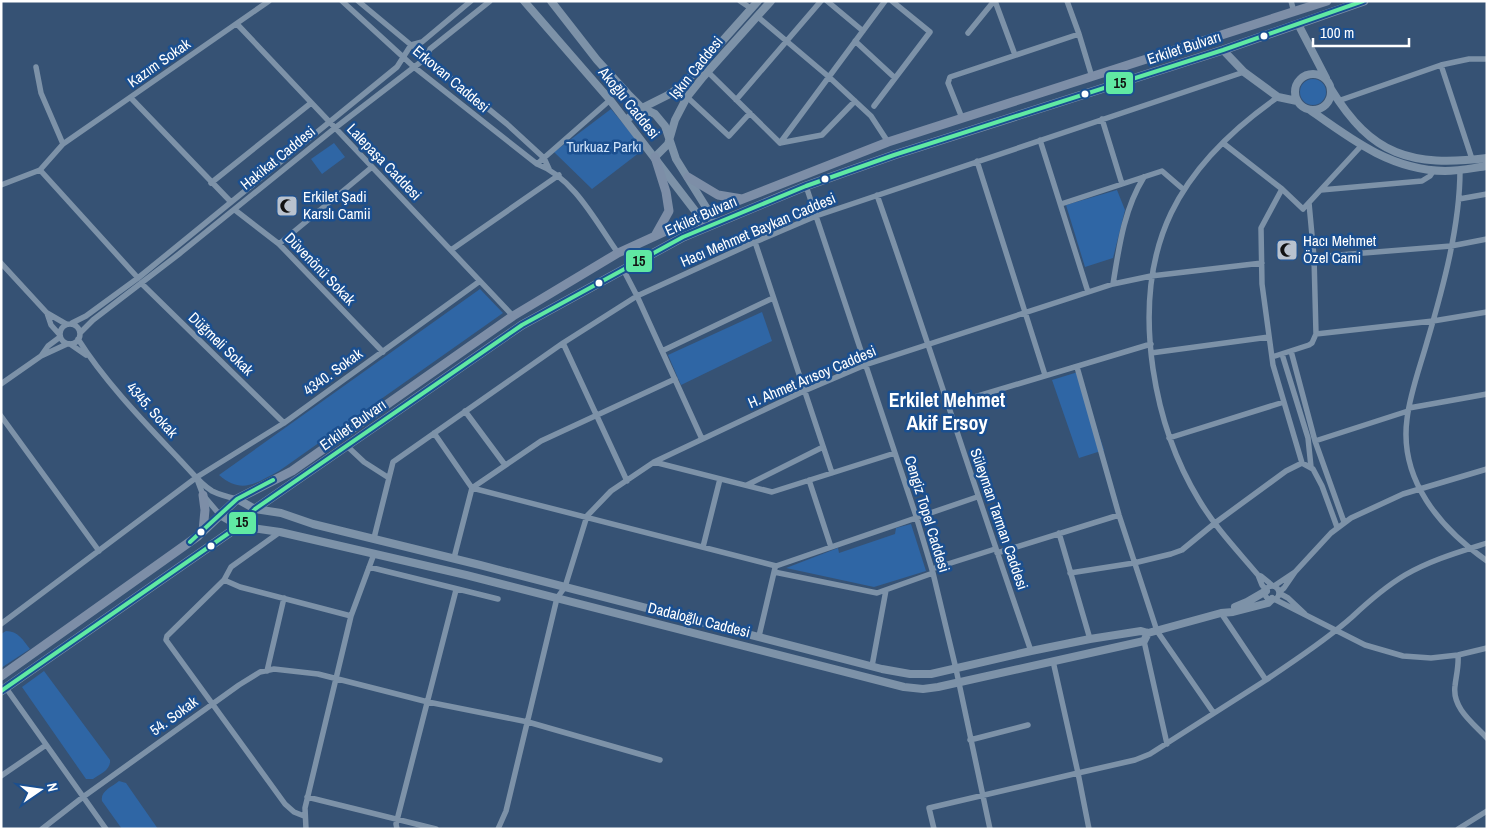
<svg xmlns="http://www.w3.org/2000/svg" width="1488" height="830" font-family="'Archivo Narrow',sans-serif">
<rect width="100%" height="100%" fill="#365274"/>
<path fill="#2f66a5" d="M1300 92a13 13 0 1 1 26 0a13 13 0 1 1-26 0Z
M611,109L644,149L592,189L554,152Z
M334,143L345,157L322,174L311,159Z
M1117,190L1125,210L1113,258L1085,267L1066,205Z
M480,289L503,313L279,471C256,483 242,495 219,475Z
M762,312L772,341L681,385L668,355Z
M1078,372L1104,450L1079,458L1052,380Z
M911,524L926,571L874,587L786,568L838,548L839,553L895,534L896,528Z
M6,631C18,631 23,640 30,649L1,668V634Z
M44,671L110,760C111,770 100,774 93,779H86L22,687Z
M119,781L126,783L158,829H122L102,801C100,791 112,787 119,781Z"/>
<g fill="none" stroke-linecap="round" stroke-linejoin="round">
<path stroke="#7d92a8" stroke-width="5.5" d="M342,1L414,67L537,164C574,178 596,222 618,253
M358,1L411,45L422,50L426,58L507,124L544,158L549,169
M740,1L752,9
M827,1L863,31
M995,1L1015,55
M1067,1L1079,34L1092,77
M1291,1L1294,12
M758,17L829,77L871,116L888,142
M237,24L513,316
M968,33L994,1
M855,41L895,78
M1441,65L1472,159
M36,67L41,93L63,144L40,170
M708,72L780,143
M687,97L729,136L750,113
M131,98L230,201
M736,100L821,1
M1338,101L1441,65L1469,59H1487
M874,106L930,32L892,1
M962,118L948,83L950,77L1079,34
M1102,119L1122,184
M1040,140L1088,292
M780,143L885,1
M780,143L822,135L855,101
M1223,143L1282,189L1303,209L1362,145
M63,144L269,1
M977,161L1045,375
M537,164L610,100
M40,170L138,278
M1460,170C1460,226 1443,288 1427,342C1420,367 1410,393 1407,419C1399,480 1440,528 1487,561
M211,183L311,103
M1,185L40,170
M806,186L916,516L933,573L956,669L990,829
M1282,189L1261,228L1262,284L1273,365L1302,463
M1321,190L1422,181L1430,176L1434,170
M877,195C930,346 978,499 1031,651
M1459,199L1487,194
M1309,203L1314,257L1316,334L1433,321L1487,312
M1061,204L1162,171L1184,190
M235,210L279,244L383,352
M755,242L832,473
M279,244L372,167
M451,250L559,175
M1314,257L1451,246L1487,239
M1,263L47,313
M623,269L637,296L702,439
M141,283L284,423
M1113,284C1119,247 1124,209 1144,177
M72,323L86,316L138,278L397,67L411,45L422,42L471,1
M60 334a10 10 0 1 1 20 0a10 10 0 1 1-20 0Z
M80,333L93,320L179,254L335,128L426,58L430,49L490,1
M59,334L51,325L47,313L66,324
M78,339C105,382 144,422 179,459C189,469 200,484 212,491C220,495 228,497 237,499
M563,343L627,481
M70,344L86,355
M662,351L773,298
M1291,351L1315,441L1344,522
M1151,353L1269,337
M1282,354L1308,438L1311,467
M41,356L48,346L60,337
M1272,357L1309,345L1312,343L1316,334
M1077,367L1119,515L1157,631L1213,712
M1,384L41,356L67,344
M948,405L1151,344
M1409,408L1487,394
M465,411L505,465
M1,416L99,551
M434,433L472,488L776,566L977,497
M1169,438L1284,402
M1315,441L1408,411
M347,446L364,462L389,478
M654,462L772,492L895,453
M197,479L203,495L220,515
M809,480L831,547
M747,485L823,447
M280,532L231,567L224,580L240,587L351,616
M1059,533L1090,639
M374,538L393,462L563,343L637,296L755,242L816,216L1244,72
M703,547L720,479
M997,553L1119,515
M454,558L472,488L541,441L675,379
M369,567L498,599
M932,569L995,549
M774,572L877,593L933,573
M1070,573L1134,563L1171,554L1182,550L1215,523L1286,471L1302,463L1313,469L1322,486L1337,527
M1258,575L1261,576L1273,586
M224,580L167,636L166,640L285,804L294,812L304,816
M1274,586L1295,572
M1265 593a7 7 0 1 1 14 0a7 7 0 1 1-14 0Z
M1266,590L1262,585L1258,575C1237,550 1215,527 1199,500C1174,459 1160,416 1153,369C1135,245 1178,167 1278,97
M1279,592L1284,588L1295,572L1331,533L1351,518L1403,494L1487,469
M1279,593L1288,598L1305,614
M1274,599L1365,645L1403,656L1431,658L1458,655L1487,648
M1221,613L1266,680C1295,660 1325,641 1352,617C1369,601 1385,587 1405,575C1431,560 1459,552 1487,543
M1,624L197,477L284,423L480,281
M759,636L775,568
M1144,641L1167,744
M1458,655C1459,666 1456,676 1455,686C1452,708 1473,723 1487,738
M872,666L886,590
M267,671L284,598
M6,688L106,829
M970,740L1028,725
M1,776L46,745
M307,797L436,829
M42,829L83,797L239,685L260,672L274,669L318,674L428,702L528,722L660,760
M306,829L305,808L351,616L374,554
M397,829L396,824L456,590
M498,829L506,811L557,598L565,587L587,516L611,491L654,462L804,391L865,365L1113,284L1151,276L1262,263
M934,829L929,808L1078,773L1053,661
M1089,829L1078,773L1135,760L1150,754L1266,680
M1458,829L1487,811"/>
<path stroke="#7d92a8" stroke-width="8" d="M524,1L610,100L699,216L703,228
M551,1L597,60L628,94L642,108L655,114L665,126L676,159L709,212L713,224
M1298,24L1326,78
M1223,50L1244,72L1278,97L1297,101
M1295 92a18 18 0 1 1 36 0a18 18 0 1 1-36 0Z
M1331,89C1372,156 1411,167 1487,158
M1310,110C1352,140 1391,170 1445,171C1459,171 1473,168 1487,166
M626,120L642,108L668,95L684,84L758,1
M655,157L668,144L675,120L687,97L703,77L771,1
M237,499L255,509L281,513L313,524L480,565L882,669L910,674H931L1031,651L1090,639L1141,631L1148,633L1221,613L1233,612L1268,603L1272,599
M220,515L239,526L280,532L466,575L904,687L923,689L938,687L1144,641L1148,633
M1235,607L1247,602L1266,591"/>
<path stroke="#7d8ea7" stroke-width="9" d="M655,157L666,192L669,211L655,236
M688,177L718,195L742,199
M203,531L205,510L203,495
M1,676L198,536L237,499L292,471L513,316L618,253L699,216L888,142L1327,1
M1,691L239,526L255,509L522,325L683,237L806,186L894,155L1223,50L1364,1"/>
<g stroke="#1b4f8f" stroke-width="8">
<path id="bus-1" d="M190,542L237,499L273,480
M1,691L239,526L255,509L522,325L683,237L806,186L894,155L1223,50L1363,1"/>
</g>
<use href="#bus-1" stroke="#60e9a3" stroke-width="4"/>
</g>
<defs>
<g id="mosque-square" transform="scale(1.125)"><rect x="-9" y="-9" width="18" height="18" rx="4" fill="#b9c2ce" stroke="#1b4f8f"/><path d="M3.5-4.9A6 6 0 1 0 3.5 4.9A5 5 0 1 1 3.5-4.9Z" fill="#111"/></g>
</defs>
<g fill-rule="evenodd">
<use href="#mosque-square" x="287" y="206"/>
<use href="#mosque-square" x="1287" y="250"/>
</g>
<g fill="#fff" stroke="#1b4f8f" stroke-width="2">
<circle cx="1264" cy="36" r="4.5"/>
<circle cx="1085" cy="94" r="4.5"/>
<circle cx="825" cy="179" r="4.5"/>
<circle cx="599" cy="283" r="4.5"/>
<circle cx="201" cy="532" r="4.5"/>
<circle cx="211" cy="546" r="4.5"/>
</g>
<g text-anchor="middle" stroke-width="5" stroke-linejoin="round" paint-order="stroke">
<g font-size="15" fill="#fff" stroke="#1b4f8f">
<text transform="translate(1184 48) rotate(-18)" y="5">Erkilet Bulvarı</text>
<text transform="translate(159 63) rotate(-35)" y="5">Kazım Sokak</text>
<text transform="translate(696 68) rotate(-51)" y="5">Işkın Caddesi</text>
<text transform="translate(451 79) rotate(40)" y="5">Erkovan Caddesi</text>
<text transform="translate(629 103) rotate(51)" y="5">Akoğlu Caddesi</text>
<text transform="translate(278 158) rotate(-39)" y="5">Hakikat Caddesi</text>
<text transform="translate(384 162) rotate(46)" y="5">Lalepaşa Caddesi</text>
<text transform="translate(701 216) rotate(-24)" y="5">Erkilet Bulvarı</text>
<text transform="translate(758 230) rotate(-23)" y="5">Hacı Mehmet Baykan Caddesi</text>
<text transform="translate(320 269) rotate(46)" y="5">Düvenönü Sokak</text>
<text transform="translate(221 344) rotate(44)" y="5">Düğmeli Sokak</text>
<text transform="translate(333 372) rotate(-36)" y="5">4340. Sokak</text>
<text transform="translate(812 377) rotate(-23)" y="5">H. Ahmet Arısoy Caddesi</text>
<text transform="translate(152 410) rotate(48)" y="5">4345. Sokak</text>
<text transform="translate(353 425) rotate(-35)" y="5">Erkilet Bulvarı</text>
<text transform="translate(927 514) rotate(73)" y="5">Cengiz Topel Caddesi</text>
<text transform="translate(999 519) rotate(71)" y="5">Süleyman Tarman Caddesi</text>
<text transform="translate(699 620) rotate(14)" y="5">Dadaloğlu Caddesi</text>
<text transform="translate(174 716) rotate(-36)" y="5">54. Sokak</text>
</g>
<g font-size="15" fill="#cfe3fa" stroke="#1b4f8f">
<text x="604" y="152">Turkuaz Parkı</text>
</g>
<g font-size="15" fill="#fff" stroke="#1b4f8f" text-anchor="start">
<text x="303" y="202">Erkilet Şadi<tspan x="303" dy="17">Karslı Camii</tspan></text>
<text x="1303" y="246">Hacı Mehmet<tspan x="1303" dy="17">Özel Cami</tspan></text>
</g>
<g font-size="20" font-weight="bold" fill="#fff" stroke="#1b4f8f">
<text x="947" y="407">Erkilet Mehmet<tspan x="947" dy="23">Akif Ersoy</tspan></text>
</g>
</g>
<g stroke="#1b4f8f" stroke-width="2">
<rect x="1105" y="71" width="29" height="24" rx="5" fill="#60e9a3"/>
<rect x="625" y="249" width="28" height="24" rx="5" fill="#60e9a3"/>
<rect x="228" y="511" width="29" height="24" rx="5" fill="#60e9a3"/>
</g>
<g font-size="14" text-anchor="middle" font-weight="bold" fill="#111">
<text x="1120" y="88">15</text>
<text x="639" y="266">15</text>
<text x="242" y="527">15</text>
</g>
<rect width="1488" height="830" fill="none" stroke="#ffffff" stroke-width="5"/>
<g transform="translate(40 790) rotate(77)" stroke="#1b4f8f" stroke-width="4" paint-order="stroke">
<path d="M0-4L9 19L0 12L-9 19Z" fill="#ffffff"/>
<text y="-8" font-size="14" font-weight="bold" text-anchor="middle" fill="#ffffff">N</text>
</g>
<path d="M1313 38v8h96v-8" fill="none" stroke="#ffffff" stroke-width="2.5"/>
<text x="1320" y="38" font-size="15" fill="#ffffff" stroke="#1b4f8f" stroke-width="4" paint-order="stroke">100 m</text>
</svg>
